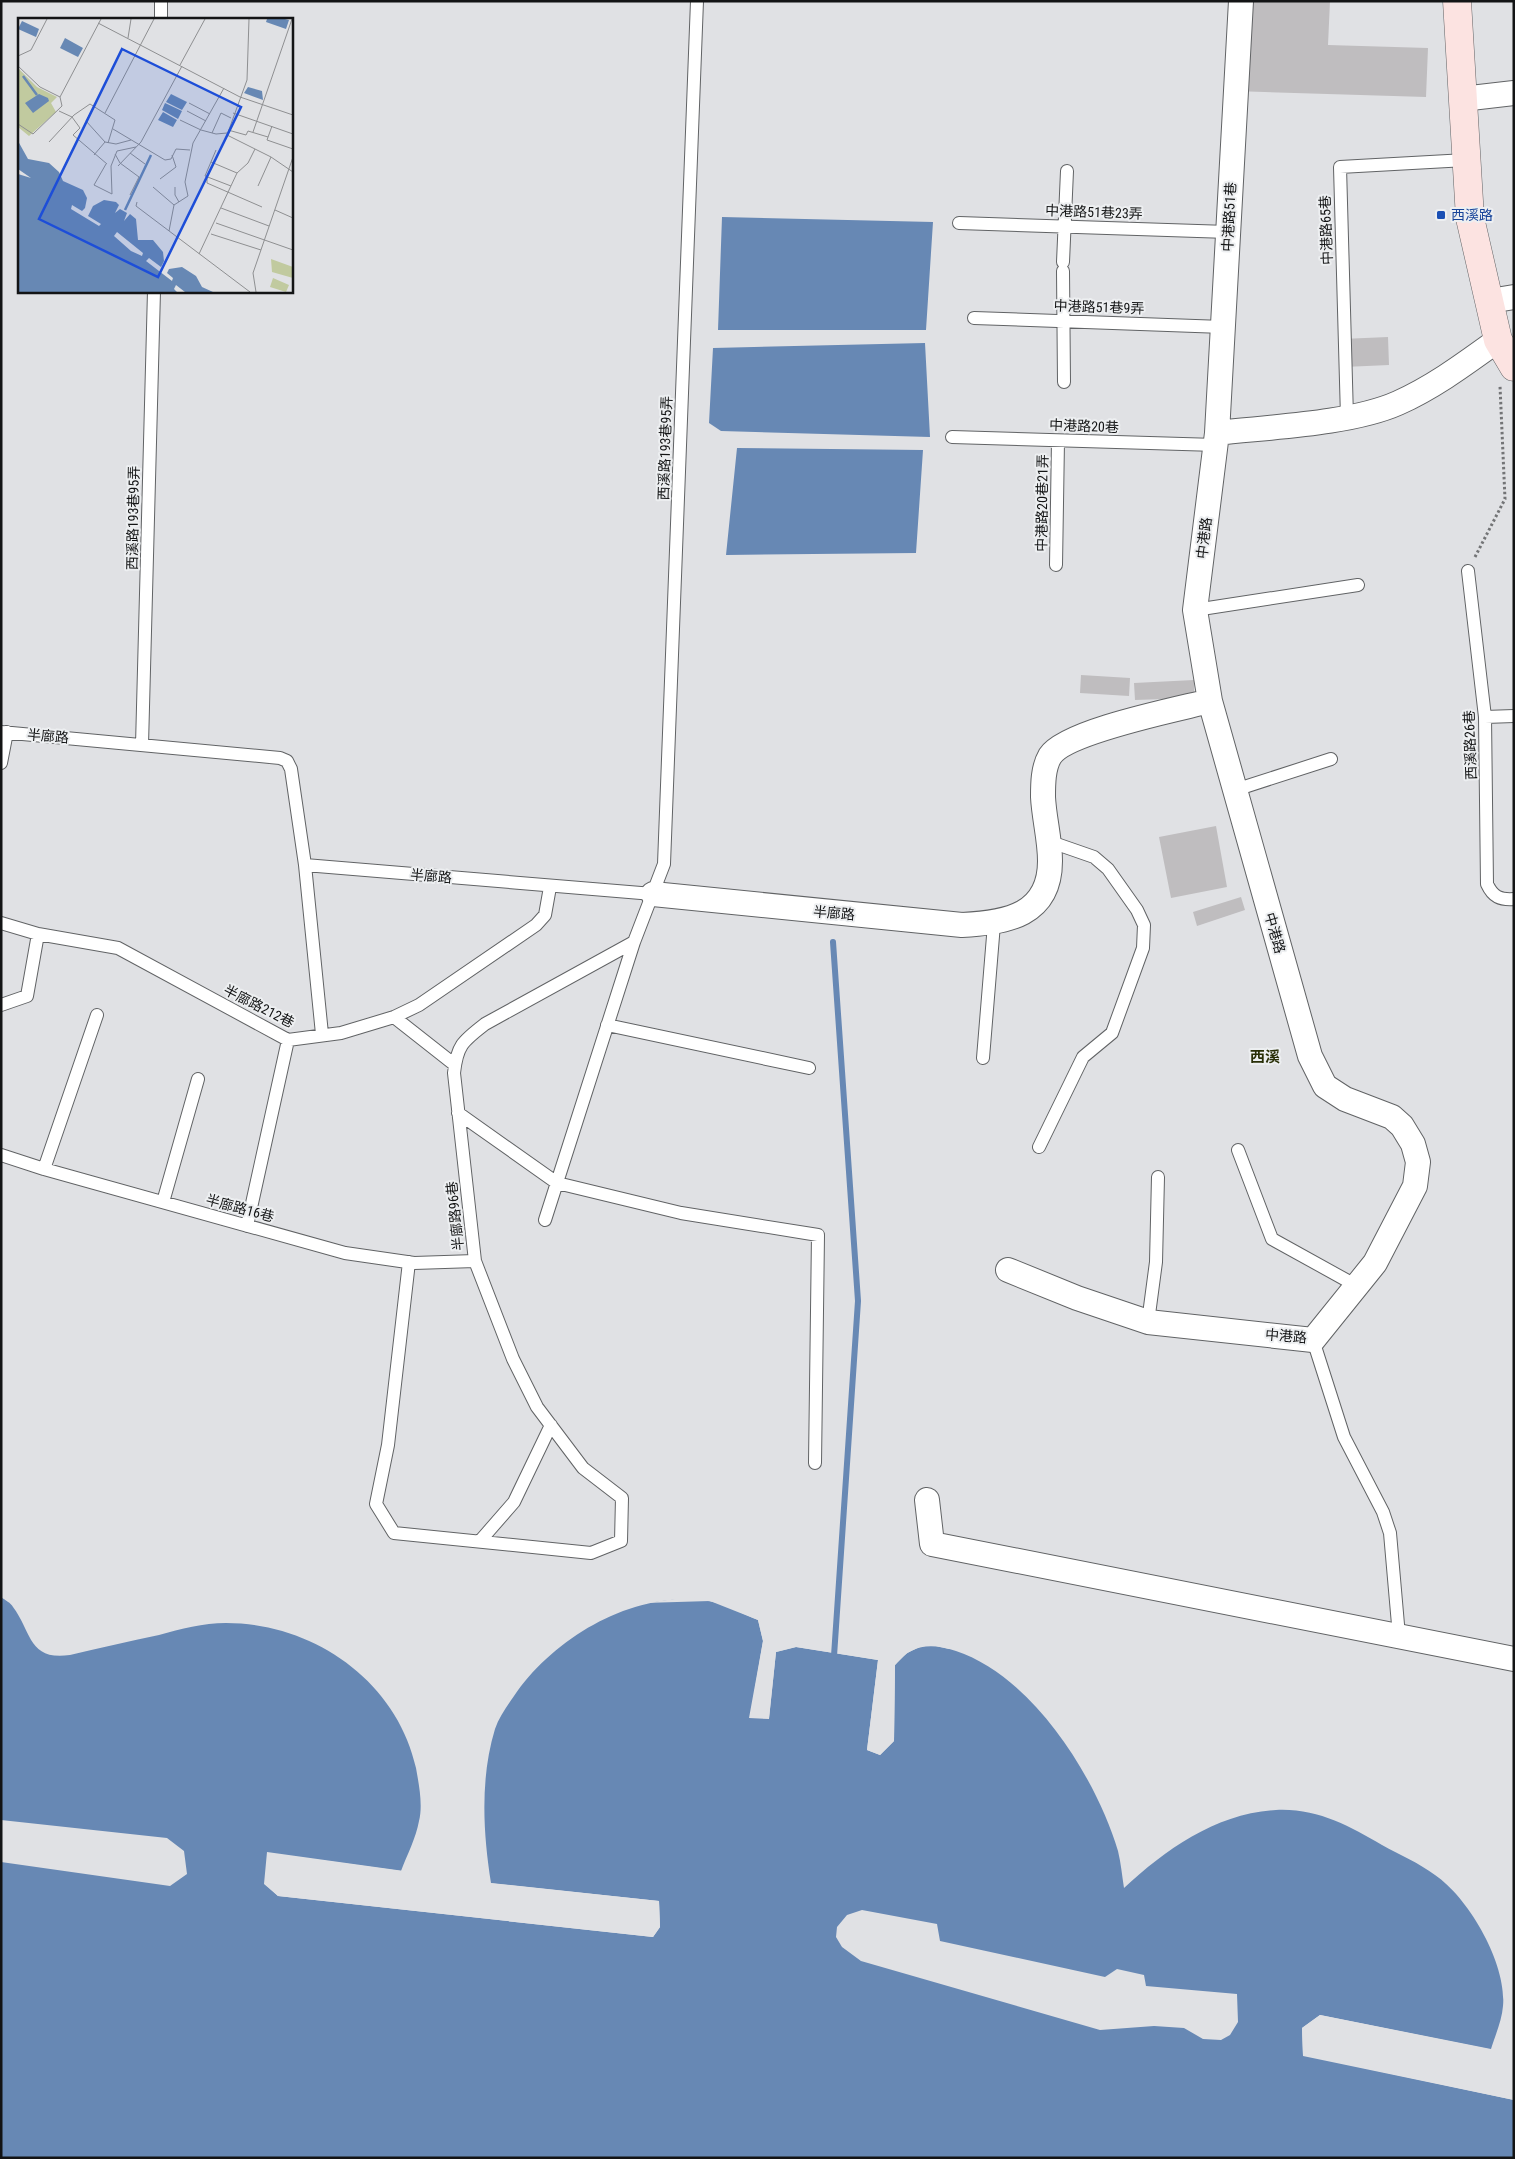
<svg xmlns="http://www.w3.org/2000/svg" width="1515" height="2159" font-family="'Roboto Condensed','Noto Sans TC',sans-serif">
<rect width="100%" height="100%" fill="#e0e1e4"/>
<path fill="#6788b4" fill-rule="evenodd" d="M722,217L933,222L926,330H718Z
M925,343L930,437L721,431L709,423L713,348Z
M737,448L923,450L916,553L726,555Z
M1,1597C5,1600 11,1603 13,1607C32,1632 28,1661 70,1655C100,1648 129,1641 159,1635C181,1629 203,1623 226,1623C313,1623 397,1681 416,1768C419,1785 423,1805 419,1821C416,1838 407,1855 401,1871L268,1853L265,1884L278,1896L653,1937L660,1927L659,1901L491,1883C483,1833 480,1778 495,1729C499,1717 507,1706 514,1696C554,1637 635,1589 708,1601C725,1603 742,1614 758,1620L763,1641L750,1718H769L776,1652L796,1647L878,1660L867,1750L880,1755L894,1741L895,1665C912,1644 931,1643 956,1651C1032,1676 1096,1777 1118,1851C1121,1863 1122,1876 1124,1888C1166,1849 1217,1813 1276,1810C1317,1808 1349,1826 1382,1845C1400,1855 1419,1863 1435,1875C1469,1898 1507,1964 1503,2006C1502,2020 1495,2036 1491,2049L1320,2015L1302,2028L1303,2055L1514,2100V2158H1V1862L170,1886L187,1874L184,1851L167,1838L1,1820ZM862,1910L937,1924L940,1941L1105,1977L1117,1969L1144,1975L1146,1986L1237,1994L1238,2022L1230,2035L1221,2040L1203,2039L1184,2028L1154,2026L1100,2030L861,1961L842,1947L836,1937L837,1927L847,1915Z"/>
<path fill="#e0e1e4" d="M690,1597L710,1598L760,1619L766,1641L752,1716H767L775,1649L797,1644L879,1658L869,1748L879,1752L891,1740L893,1663L905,1651L922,1644L931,1643L949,1646V1649L931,1645L922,1646L907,1653L895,1665L894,1741L880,1755L867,1750L878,1660L796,1647L776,1652L769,1719L749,1718L763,1641L758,1620L710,1601L644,1603Z
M267,1852L404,1871L401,1874L270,1855L267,1883L279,1894L652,1934L657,1927V1904L491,1885L488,1883L659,1901L660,1927L653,1937L278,1896L264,1884Z
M1320,2015L1493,2050L1491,2052L1320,2017L1304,2030L1306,2054L1514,2097V2100L1303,2056L1302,2028Z"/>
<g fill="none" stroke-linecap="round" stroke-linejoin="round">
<path stroke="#6788b4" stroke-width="6" d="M833,942L858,1301L834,1656"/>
</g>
<path fill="#bfbdbf" d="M1237,1H1330L1328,45L1428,48L1426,97L1234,91Z
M1388,337L1389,365L1344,367L1342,339Z
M1081,675L1130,678L1129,696L1080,693Z
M1194,680V698L1135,700L1134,683Z
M1216,826L1227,887L1171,898L1159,837Z
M1241,897L1245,910L1197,926L1193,912Z"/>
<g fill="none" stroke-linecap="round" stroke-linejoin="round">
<g stroke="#616365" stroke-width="14">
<path id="lane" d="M161,19V1
M959,223L1228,232
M1063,262L1067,171
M1063,271L1064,382
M974,318L1223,327
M1347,417L1340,167L1466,160
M952,437L1216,445
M1056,565L1058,441
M1468,571L1485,717L1487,884C1493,897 1500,900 1514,899
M1195,610L1358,585
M1485,717L1514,716
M1,732L280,758L287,761L291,769L305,865L322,1034
M142,745L154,291
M1,763L7,732
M1235,790L1331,759
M305,865L653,894
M1,923L38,934L118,948L288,1040L341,1033L394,1017L419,1005L536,925L545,915L550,887
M1,1005L27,996L38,934
M394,1017L455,1065
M607,1025L809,1068
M983,1058L994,924
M458,1113L557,1183L681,1213L818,1235L815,1463
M1039,1147L1083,1057L1112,1033L1143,948L1144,925L1137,910L1108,869L1094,857L1048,841
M1238,1150L1272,1239L1357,1286
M1,1155L44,1169L345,1253L414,1263L475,1261
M44,1169L97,1015
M163,1202L198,1079
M545,1220L634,942L664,864L697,1
M247,1226L288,1040
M409,1262L388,1445L376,1504L394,1533L591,1553L621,1541L622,1498L583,1468L537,1407L513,1359L475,1261L454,1073C457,1045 463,1041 485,1024L634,942
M1148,1322L1156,1262L1158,1177
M1313,1340L1344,1437L1383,1512L1390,1533L1399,1636
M480,1541L514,1502L551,1425"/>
</g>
<g stroke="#616365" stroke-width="26">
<path id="street" d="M1462,99L1514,93
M1490,301L1514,297
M1217,433C1269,427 1351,424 1398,403C1434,387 1466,363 1498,340
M653,894L962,925C1007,923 1050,915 1050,861C1050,839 1044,818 1043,797C1043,784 1043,768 1050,756C1066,731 1179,709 1210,701
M1008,1270L1077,1298L1148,1322L1313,1340L1375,1263L1415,1186L1418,1162L1413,1144L1402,1126L1392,1117L1345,1099L1325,1086L1310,1056L1210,701L1195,610L1217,433L1241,1
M927,1500L932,1544L1514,1659"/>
</g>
<g stroke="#616365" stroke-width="29">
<path id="secondary" d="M1457,1L1470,218L1498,340L1514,367"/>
</g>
<path stroke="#737476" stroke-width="3" stroke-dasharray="2.5 2.5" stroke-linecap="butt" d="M1475,557L1505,499L1500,386"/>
<use href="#lane" stroke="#fff" stroke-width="12"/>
<use href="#street" stroke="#fff" stroke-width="24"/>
<use href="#secondary" stroke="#fce3e1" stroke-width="28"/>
</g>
<rect fill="#1a4fb4" stroke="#edeff1" stroke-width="2" x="1436" y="210" width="10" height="10" rx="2.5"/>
<g text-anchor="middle" stroke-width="4" stroke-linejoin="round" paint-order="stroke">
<g font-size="14" fill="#131415" stroke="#edeff1">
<text transform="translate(1094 212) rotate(2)" y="5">中港路51巷23弄</text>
<text transform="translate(1229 217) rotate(-87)" y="5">中港路51巷</text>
<text transform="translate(1326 230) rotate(-92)" y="5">中港路65巷</text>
<text transform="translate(1099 307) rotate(2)" y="5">中港路51巷9弄</text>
<text transform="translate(1084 426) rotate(2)" y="5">中港路20巷</text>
<text transform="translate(665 448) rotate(-88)" y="5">西溪路193巷95弄</text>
<text transform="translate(1042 503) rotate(-89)" y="5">中港路20巷21弄</text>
<text transform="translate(133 518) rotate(-89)" y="5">西溪路193巷95弄</text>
<text transform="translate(1204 538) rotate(-83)" y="5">中港路</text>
<text transform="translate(48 736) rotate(5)" y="5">半廍路</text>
<text transform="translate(1470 745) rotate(-92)" y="5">西溪路26巷</text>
<text transform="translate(431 876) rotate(5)" y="5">半廍路</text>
<text transform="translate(834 913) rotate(5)" y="5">半廍路</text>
<text transform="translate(1275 933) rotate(74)" y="5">中港路</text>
<text transform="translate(259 1006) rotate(27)" y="5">半廍路212巷</text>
<text transform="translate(240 1208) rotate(15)" y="5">半廍路16巷</text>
<text transform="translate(455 1216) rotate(-96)" y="5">半廍路96巷</text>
<text transform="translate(1286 1336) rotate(5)" y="5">中港路</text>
</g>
<g font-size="14" fill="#164399" stroke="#edeff1" text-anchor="start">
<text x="1451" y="220">西溪路</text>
</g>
<g font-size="15" font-weight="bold" fill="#292f07" stroke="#edeff1">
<text x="1265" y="1062">西溪</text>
</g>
</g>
<g transform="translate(18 18)">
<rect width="275" height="275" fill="#e0e1e4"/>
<path d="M0,50L19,69L39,79L33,85L38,94L11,118L0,109ZM253,241L275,249V260L254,254ZM255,260L271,267L268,274L252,269Z" fill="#c1ca9f"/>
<path d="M249,1H267L271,2L268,11L248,4ZM4,3L21,11L18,19L0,11ZM47,20L65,30L60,39L42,30ZM230,69L244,73L245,82L226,75ZM21,76L30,80L31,83L15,95L7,85ZM153,76L169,84L164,92L148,84ZM147,85L164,93L160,101L144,92ZM145,94L159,102L155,109L140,102ZM0,123L10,141L31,145L41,154L45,163L65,172L69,180L67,190L64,193L54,187L53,191L81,208L83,206L70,198L75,188L86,182L98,184L101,187L97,195L102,191L109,195L106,203L112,196L118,201L120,222H135L145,234L146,243L143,249L131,240L128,243L154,263L155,260L149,255L151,251L164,249L178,258L184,269L195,274H167L158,267L156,271L159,274H0V156L13,160L0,151ZM99,214L125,235L124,238L113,233L96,218Z" fill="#6788b4" fill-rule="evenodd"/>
<path fill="none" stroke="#6788b4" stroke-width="2.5" d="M5,58L19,77M107,192L133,137"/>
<path fill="none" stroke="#8e8f91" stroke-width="1" d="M231,1L229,62L209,117L253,139L275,154M80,5L222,79L275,97M110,20L113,1M0,38L13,32L29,1M162,47L187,1M0,48L22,69L42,79M42,79L83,1M171,85L192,96M76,89L68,103L87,124L98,126L113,122M41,93L54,99L62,110M169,93L188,103M87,95L136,1M215,95L275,116M162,102L183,112M0,106L15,116L44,88L42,79M254,108L249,122L275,131M62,110L55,117L89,146M95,111L147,142L153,141L158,131L172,132M183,112L198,116L209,115M210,112L228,117L230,113L250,119M235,114L274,1M194,115L203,95L213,100M31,124L56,97L72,86L97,102L90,125M198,132L187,158L213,168M112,135L127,146M97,136L102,145L121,159L112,177M76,137L87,124M193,144L219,155M88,146L76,167L94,176L93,148L99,133L118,129M100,148L123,124L164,48M189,160V165L244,189M142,161L158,149L154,137M240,168L253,139M135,169L156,187L170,178L167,164L175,125L206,70M157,169V177L161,184M119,184L118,188L232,274M203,190L251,208M257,192L275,200M198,205L275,232M151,213L156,187M193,216L243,232M181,236L219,155L230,145L237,131M238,274L235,255L275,139"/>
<path fill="#1d4ed8" fill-opacity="0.15" stroke="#1d4ed8" stroke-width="2.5" d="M104,31L223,89L140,259L21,201Z"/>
<rect width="275" height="275" fill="none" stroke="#131415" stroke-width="2.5"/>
</g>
<rect width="1515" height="2159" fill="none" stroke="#131415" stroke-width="5"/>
</svg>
